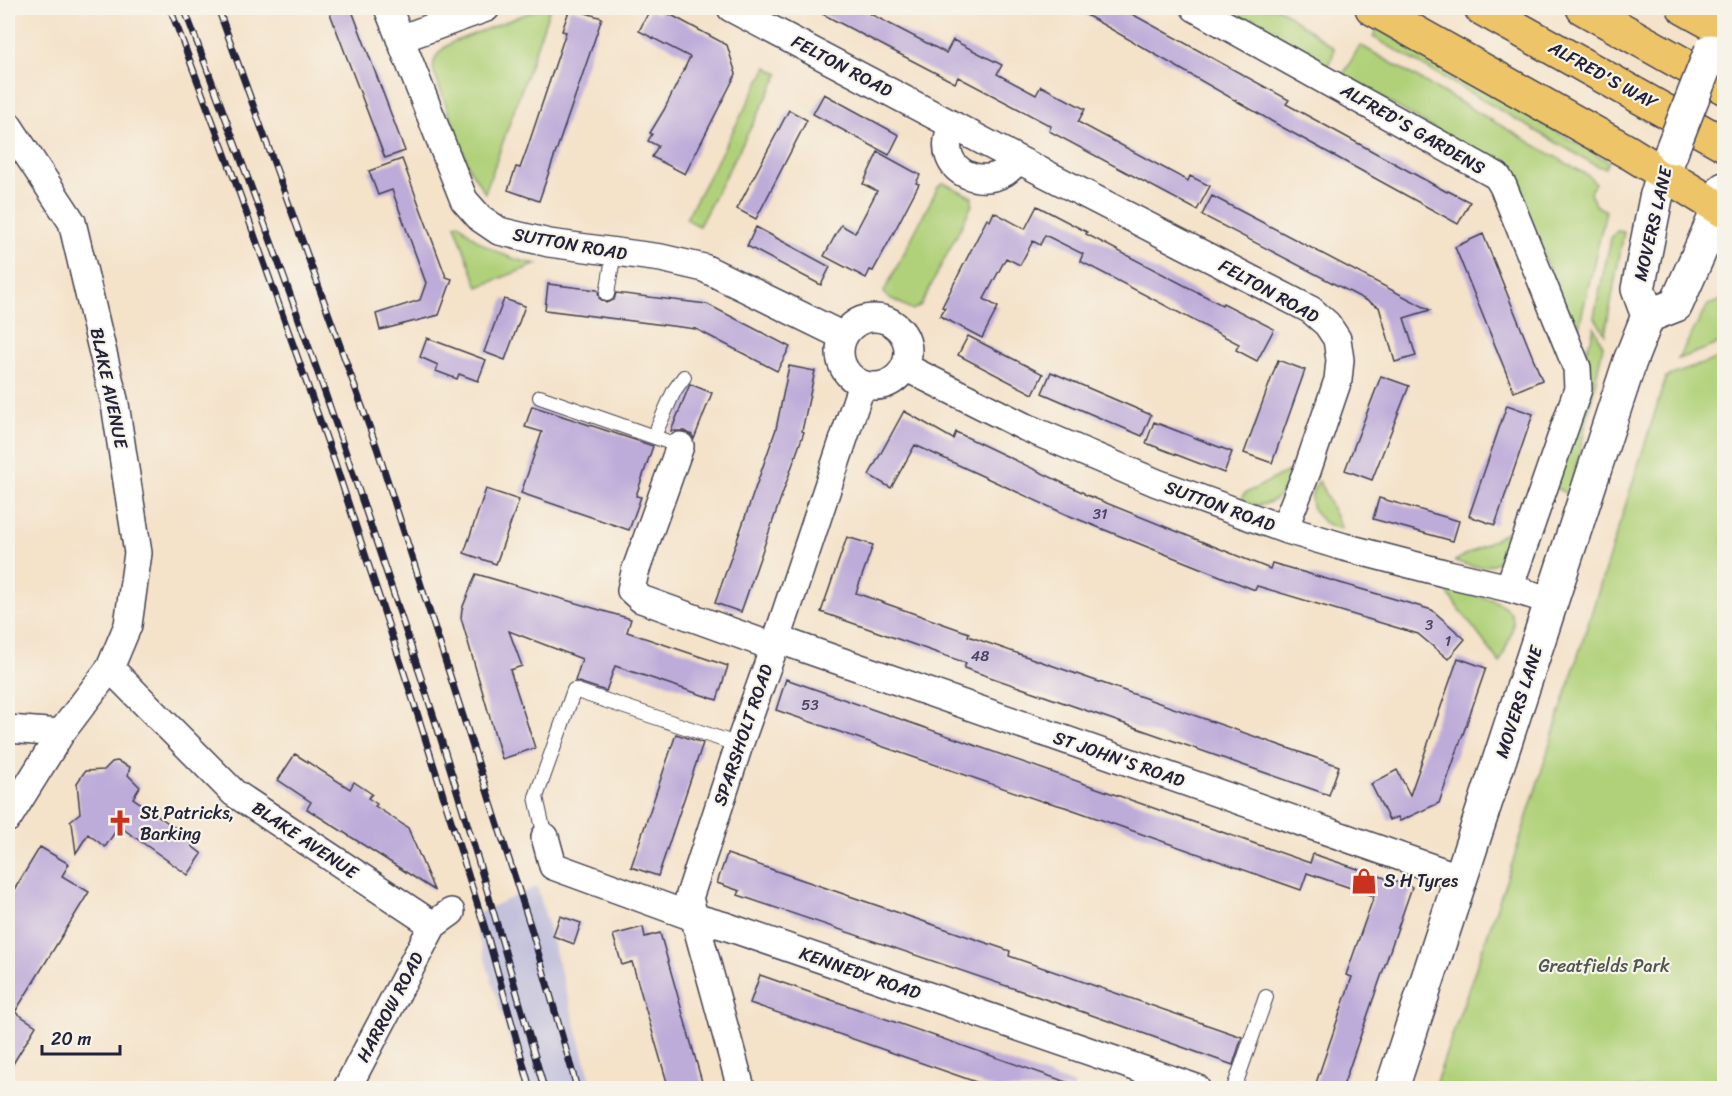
<svg xmlns="http://www.w3.org/2000/svg" width="1732" height="1096" font-family="Sriracha,sans-serif">
<rect width="100%" height="100%" fill="#f7f3e8"/>
<filter id="ink" filterUnits="userSpaceOnUse"><feTurbulence type="fractalNoise" baseFrequency=".0167" numOctaves="2"/><feDisplacementMap in="SourceGraphic" scale="12" xChannelSelector="R" yChannelSelector="G"/><feConvolveMatrix kernelMatrix="1 2 1 2 8 2 1 2 1" color-interpolation-filters="sRGB"/></filter>
<filter id="wash" filterUnits="userSpaceOnUse"><feTurbulence type="fractalNoise" baseFrequency=".008" numOctaves="4" result="noise"/><feDisplacementMap in="SourceGraphic" scale="24" xChannelSelector="R" yChannelSelector="G"/><feGaussianBlur stdDeviation="1.35" result="paint"/><feColorMatrix in="noise" values="0 0 0 0 0 0 0 0 0 0 0 0 0 0 0 0 0 1.4 0 .05"/><feComposite in="paint" operator="in"/></filter>
<g filter="url(#wash)">
<rect width="100%" height="100%" fill="#f4e2c9"/>
<path fill="#c3c1db" d="M537,886L593,1088H524L472,916Z"/>
<path fill="#b0d179" stroke="#697a5a" stroke-width="1.5" d="M541,8H550L485,193L469,168L434,72C431,57 441,49 453,42Z
M1219,8H1279L1334,48L1333,55L1327,67Z
M1377,28L1609,162L1605,168L1597,166L1373,37Z
M1360,45L1589,176L1595,183L1590,192L1595,205L1606,211L1579,327L1575,331L1509,173L1343,75Z
M767,67L779,74L699,226L686,219Z
M944,183L972,197V205L921,305L913,310L886,296L884,292L938,187Z
M459,223C479,246 506,259 537,264L478,287L455,225Z
M1617,231L1624,232L1605,334L1594,316L1611,238Z
M1724,299V342L1678,359L1708,305Z
M1594,327L1603,346L1578,460L1568,494L1555,488L1591,378L1589,362L1585,351L1591,340Z
M1724,356V1088H1434L1513,861L1666,377Z
M1289,471L1293,474C1286,489 1276,505 1257,505C1252,505 1246,503 1241,502L1244,494Z
M1319,481L1342,529C1317,525 1301,502 1319,481Z
M1509,531L1513,532C1511,539 1510,550 1505,555C1491,571 1473,568 1455,561Z
M1449,590C1467,594 1513,598 1513,622C1513,634 1504,652 1500,663L1448,594Z"/>
<g id="blocks">
<path fill="#bdabd9" d="M328,8H351L405,151L385,158Z
M570,8L602,18L539,201L508,190L516,167L520,168L527,149L566,32L562,31Z
M811,8H859L946,53L953,40L1002,65L997,74L1036,95L1041,86L1085,109L1078,122L1188,181L1190,176L1210,186L1197,210L1049,131L1051,126L958,77L955,83Z
M1074,8H1121L1289,100L1286,104L1447,192L1448,191L1470,202L1458,224L1280,126Z
M660,9L727,45L736,74L685,174L652,157L658,146L648,141L652,134L650,133L664,110L690,57L639,31L650,10L658,14Z
M824,94L899,135L889,155L813,114Z
M789,110L807,120L756,219L737,209Z
M878,152L920,175L916,183L919,184L892,236L873,271L870,270L866,278L824,256L841,225L855,233L877,191L863,184Z
M402,159L446,277L452,279L439,315L380,330L376,314L420,300L426,283L392,190L378,195L369,171Z
M1212,196L1430,310L1404,318L1416,356L1395,362L1379,307L1202,215Z
M1037,206L1087,232L1086,234L1222,305L1223,303L1274,329L1257,361L1236,350L1239,344L1080,261L1083,254L1045,235L1040,245L1033,241L1020,265L1006,258L984,299L998,307L982,338L940,316L945,308L942,307L987,219L990,221L994,212L1025,229Z
M756,227L830,267L821,285L747,246Z
M1483,234L1542,380L1514,392L1455,247Z
M548,284L597,290L598,291L599,298L606,303L614,300L616,293L707,304L790,347L777,371L696,329L545,310Z
M504,299L525,306L505,360L484,352Z
M968,336L1043,374L1033,394L958,355Z
M427,338L486,360L478,381L459,374L457,379L436,371L438,365L420,357Z
M1278,360L1305,370L1272,463L1244,453Z
M789,366L815,371L802,431L804,432L741,612L715,603L776,429Z
M1051,372L1151,415L1142,436L1042,393Z
M1381,376L1409,386L1372,480L1345,470Z
M690,384L712,393L694,439L692,435L685,431H671Z
M1507,405L1533,414L1495,525L1469,516Z
M532,406L653,446L636,496L641,497L629,530L521,493L542,432L525,427Z
M904,411L953,439L956,432L1084,493V494L1270,569L1272,563L1432,610L1465,639L1448,659L1418,634L1257,586L1255,590L1065,514L915,445L891,488L869,475Z
M1154,422L1232,452L1224,473L1146,443Z
M486,489L519,500L496,564L464,553Z
M1379,498L1459,521L1453,541L1373,519Z
M847,537L873,545L856,593L969,633L968,636L1339,766L1329,795L964,668L966,663L821,612Z
M476,574L631,619L627,632L728,666L717,700L615,666L606,691L575,681L582,659L509,631L522,666L510,670L535,748L502,759L461,618L462,609Z
M1458,658L1486,668L1439,803L1400,821L1398,817L1389,820L1371,784L1397,770L1410,795Z
M786,679L1310,863L1313,854L1412,887L1342,1089H1314L1352,977L1346,975L1374,896L1307,873L1301,890L1065,807L1044,801V802L776,710Z
M676,734L703,743L658,876L631,867Z
M295,754L350,789L354,782L372,794L368,798L377,804L375,806L408,828L434,890L307,809L311,802L278,780Z
M117,761L130,767L128,775L140,787L133,798L195,842L192,846L202,854L188,875L119,826L105,847L88,834L76,853L72,823L70,821L80,813L77,783L85,771L104,770L112,762Z
M40,847L69,864L62,876L89,892L15,1012L36,1026L8,1072V900Z
M727,854L1010,951L1009,956L1242,1037L1233,1065L1083,1012L738,895L740,891L717,883Z
M560,916L581,923L574,944L553,936Z
M643,927L645,937L660,933L704,1089H669L632,962L622,965L613,935Z
M760,975L1075,1085L1074,1089H996L750,1003Z"/>
</g>
</g>
<g filter="url(#ink)">
<use href="#blocks" fill-opacity="0" stroke="#423f50" stroke-width="1.5"/>
<g fill="none" stroke-linecap="round" stroke-linejoin="round">
<g stroke="#423f50" stroke-width="16">
<path id="service" d="M607,294L614,252
M540,397L680,446
M654,436L674,391L684,377
M545,837L536,797L574,690L739,745
M1234,1088L1266,997"/>
</g>
<g stroke="#423f50" stroke-width="30">
<path id="minor" d="M388,8L464,200L480,218L499,231L549,243L661,258L704,268L843,336
M731,8L1017,159L1311,310L1327,324L1337,339L1340,360L1338,380L1307,471L1284,529
M1195,8L1486,170L1497,176L1503,186L1577,368L1578,389L1509,588
M400,39L486,8
M8,125L72,222L115,404L138,553L128,625L110,668L61,733L8,818
M953,125C928,175 996,197 1017,159
M840 352a34 34 0 1 1 68 0a34 34 0 1 1-68 0Z
M905,367L1025,427L1157,483L1284,529L1344,547L1444,573L1509,588L1552,601
M680,446L635,572L631,590L641,599L774,647
M777,639L1461,878
M110,668L234,793L433,925
M8,729L61,733
M545,837L553,866L693,917L725,926L1196,1088
M347,1088L433,925L451,912
M741,1088L689,898L739,745L777,639L862,384"/>
</g>
<g stroke="#423f50" stroke-width="36">
<path id="tertiary" d="M1648,316L1676,305L1719,208L1724,189
M1392,1088L1630,361L1648,316L1638,289L1656,198L1663,174L1673,148"/>
</g>
<g stroke="#423f50" stroke-width="36">
<path id="trunk" d="M1372,8L1630,153L1724,211
M1481,8L1724,144
M1583,8L1724,87
M1684,8L1724,30"/>
</g>
<use href="#service" stroke="#fff" stroke-width="14"/>
<use href="#minor" stroke="#fff" stroke-width="27"/>
<use href="#tertiary" stroke="#fff" stroke-width="33"/>
<use href="#trunk" stroke="#eec469" stroke-width="33"/>
<g stroke="#22223b" stroke-width="7">
<path id="rail" d="M170,8L234,178L335,463L414,703L488,938L530,1088
M184,8C271,236 353,466 428,699C470,828 507,958 544,1088
M218,8L377,448L531,928L577,1088"/>
</g>
<use href="#rail" stroke="#f7f3e8" stroke-width="4.5" stroke-dasharray="14" stroke-linecap="butt"/>
<g stroke="#423f50" stroke-width="36" stroke-linecap="butt">
<path id="tertiary-bridge" d="M1673,147L1711,51"/>
</g>
<use href="#tertiary-bridge" stroke="#fff" stroke-width="33"/>
</g>
</g>
<defs>
<g id="church-bare" transform="scale(2.07)"><path d="M-1.2-6h2.4v3.5h3.3v2.4h-3.3V6h-2.4V-.1h-3.3v-2.4h3.3Z" fill="#c8321e" stroke="#f7f3e8" stroke-width="2.5" paint-order="stroke"/></g>
<g id="shop-bare" transform="scale(2.07)"><path d="M-5-2.5h2.3a2.7 3.5 0 0 1 5.4 0H5L5.5 6h-11ZM-1.5-2.5h3a1.5 2.3 0 0 0-3 0Z" fill="#c8321e" stroke="#f7f3e8" stroke-width="2.5" paint-order="stroke"/></g>
</defs>
<g fill-rule="evenodd">
<use href="#church-bare" x="120" y="823"/>
<use href="#shop-bare" x="1364" y="881"/>
</g>
<g text-anchor="middle" stroke-width="4.5" stroke-linejoin="round" paint-order="stroke">
<g font-size="15" fill="#494462">
<text x="1100" y="519">31</text>
<text x="1429" y="630">3</text>
<text x="1448" y="646">1</text>
<text x="980" y="661">48</text>
<text x="810" y="710">53</text>
</g>
<g font-size="18" fill="#22223b" stroke="#f7f3e8">
<text transform="translate(842 66) rotate(28)" y="6">FELTON ROAD</text>
<text transform="translate(1603 75) rotate(29)" y="6">ALFRED'S WAY</text>
<text transform="translate(1413 129) rotate(30)" y="6">ALFRED'S GARDENS</text>
<text transform="translate(1653 224) rotate(-77)" y="6">MOVERS LANE</text>
<text transform="translate(570 244) rotate(10)" y="6">SUTTON ROAD</text>
<text transform="translate(1269 291) rotate(29)" y="6">FELTON ROAD</text>
<text transform="translate(109 388) rotate(78)" y="6">BLAKE AVENUE</text>
<text transform="translate(1220 506) rotate(20)" y="6">SUTTON ROAD</text>
<text transform="translate(1519 702) rotate(-72)" y="6">MOVERS LANE</text>
<text transform="translate(743 735) rotate(-71)" y="6">SPARSHOLT ROAD</text>
<text transform="translate(1119 759) rotate(19)" y="6">ST JOHN'S ROAD</text>
<text transform="translate(305 840) rotate(34)" y="6">BLAKE AVENUE</text>
<text transform="translate(860 973) rotate(19)" y="6">KENNEDY ROAD</text>
<text transform="translate(390 1007) rotate(-62)" y="6">HARROW ROAD</text>
</g>
<g font-size="18" fill="#22223b" stroke="#f7f3e8" text-anchor="start">
<text x="140" y="819">St Patricks,<tspan x="140" dy="21">Barking</tspan></text>
<text x="1384" y="887">S H Tyres</text>
</g>
<g font-size="18" fill="#4d574e" stroke="#f7f3e8">
<text x="1604" y="972">Greatfields Park</text>
</g>
</g>
<rect width="1732" height="1096" fill="none" stroke="#f7f3e8" stroke-width="30"/>
<path d="M42 1045v9h78v-9" fill="none" stroke="#22223b" stroke-width="3"/>
<text x="51" y="1045" font-size="18" fill="#22223b" stroke="#f7f3e8" stroke-width="4.5" paint-order="stroke">20 m</text>
</svg>
